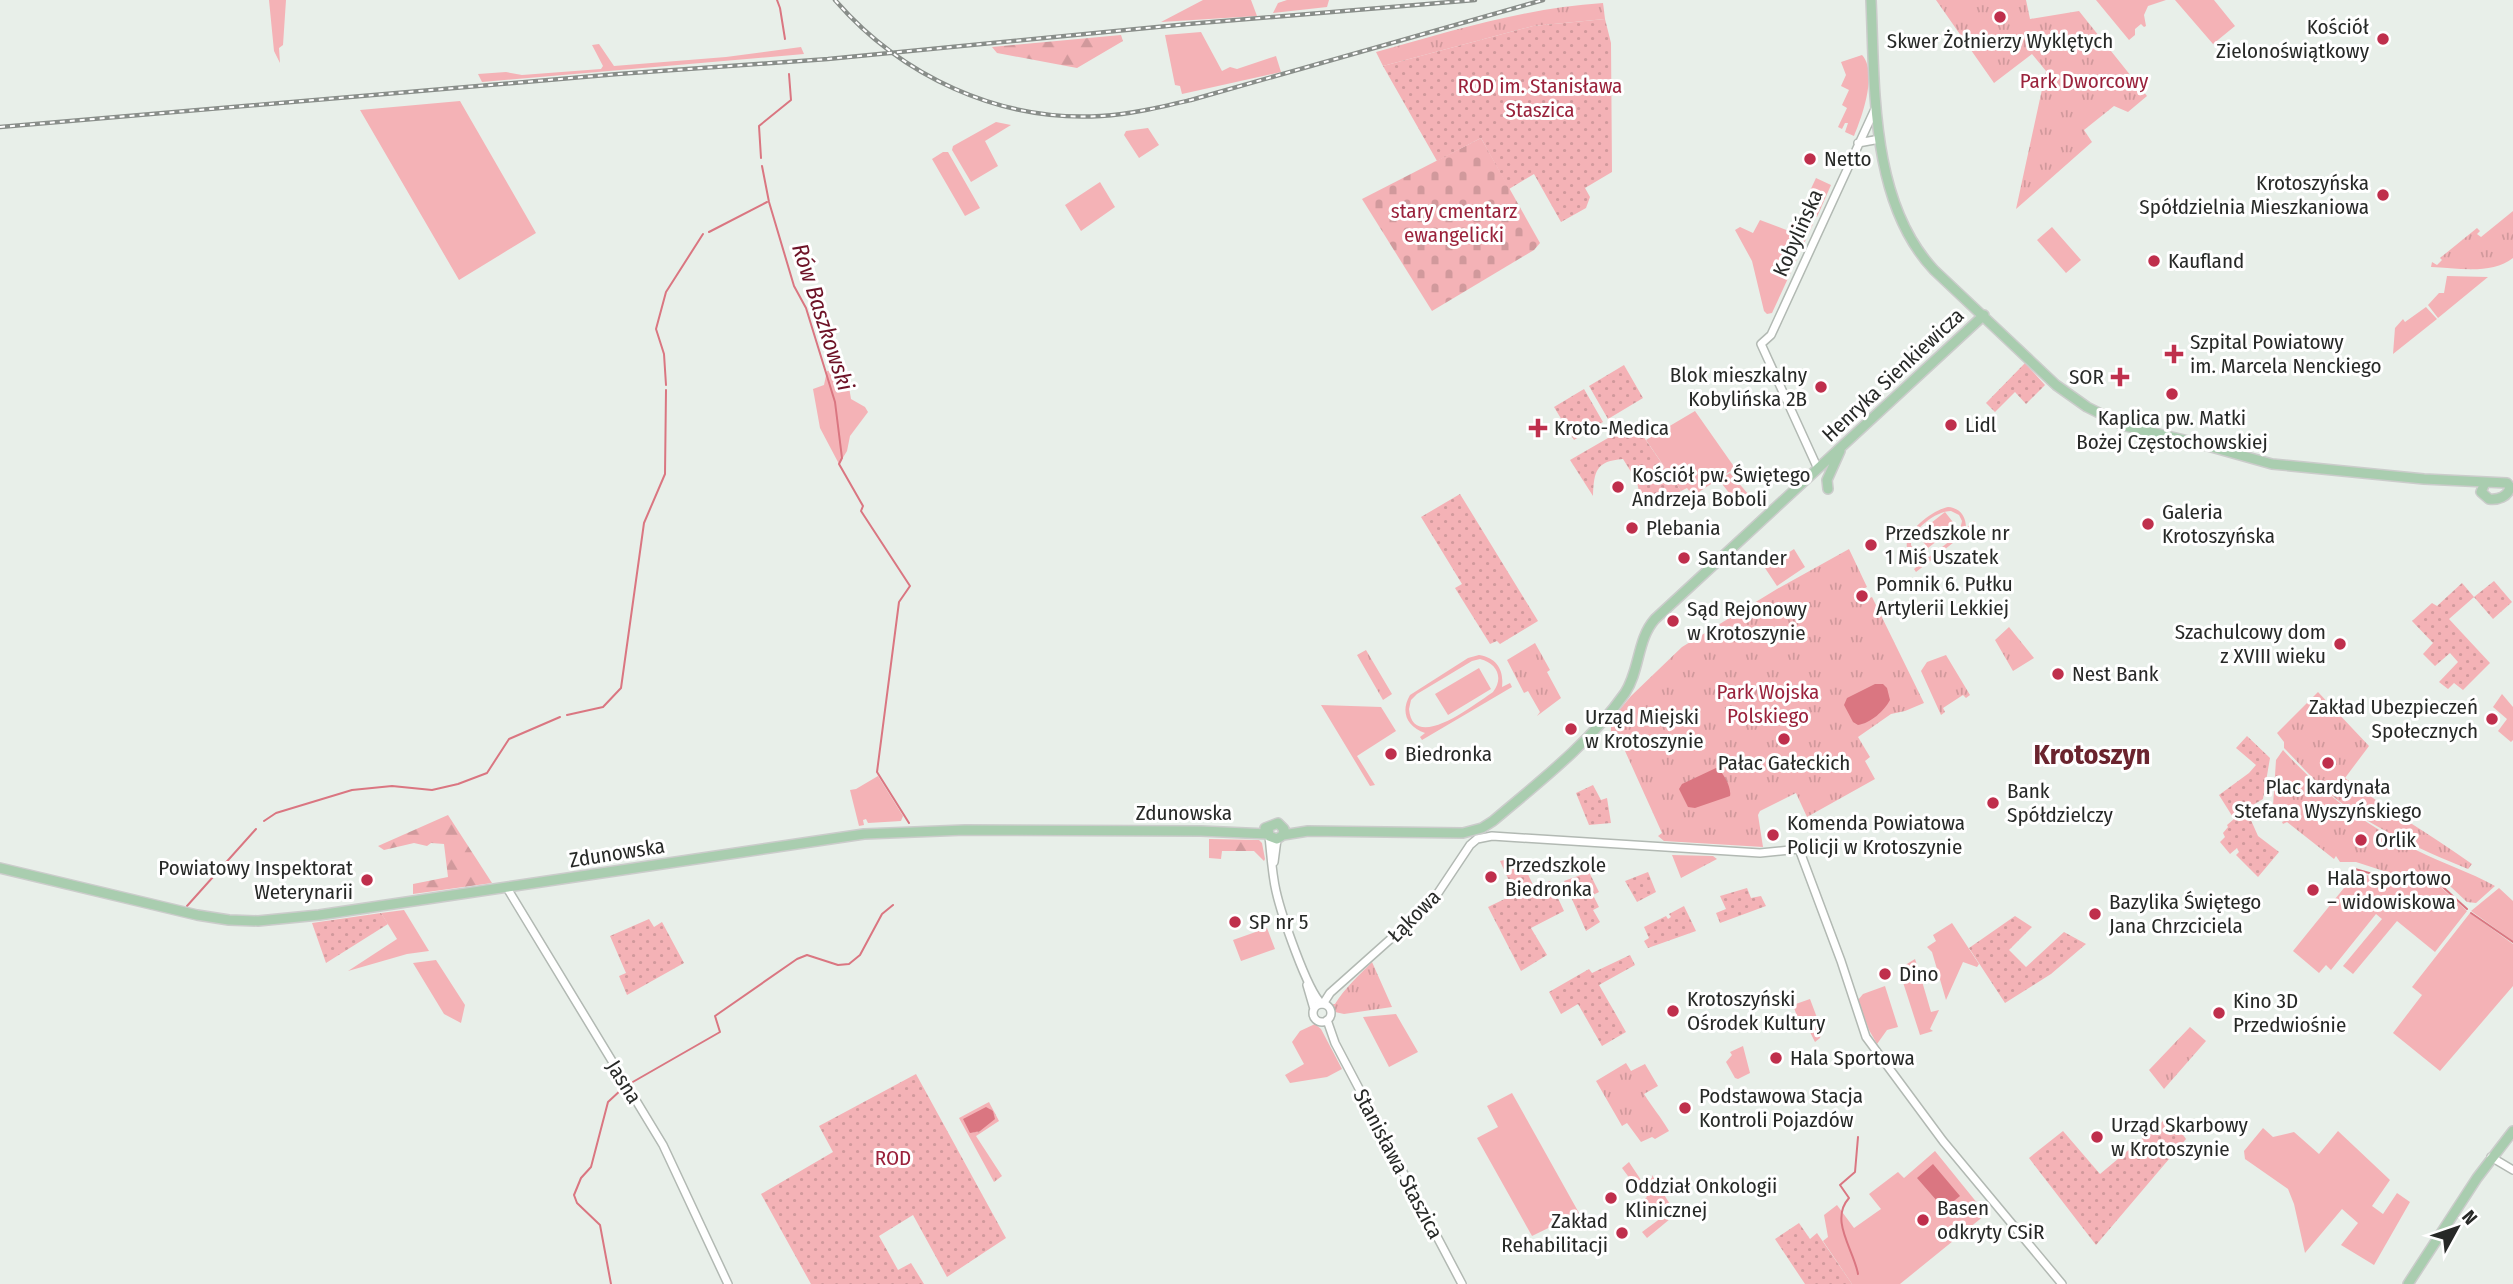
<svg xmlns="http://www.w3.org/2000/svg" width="2513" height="1284" font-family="'Fira Sans Condensed',sans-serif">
<defs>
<pattern id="forest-firs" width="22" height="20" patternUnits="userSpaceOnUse" patternTransform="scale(1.75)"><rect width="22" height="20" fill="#f4b2b6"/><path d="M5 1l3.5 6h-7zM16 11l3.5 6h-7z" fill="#d1999c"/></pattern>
<pattern id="cemetery-stones" width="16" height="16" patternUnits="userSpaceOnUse" patternTransform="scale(1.75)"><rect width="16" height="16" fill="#f4b2b6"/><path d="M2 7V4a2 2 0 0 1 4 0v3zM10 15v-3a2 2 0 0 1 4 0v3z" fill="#d1999c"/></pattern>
<pattern id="park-tufts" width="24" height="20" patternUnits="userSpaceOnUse" patternTransform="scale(1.75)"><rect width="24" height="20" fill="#f4b2b6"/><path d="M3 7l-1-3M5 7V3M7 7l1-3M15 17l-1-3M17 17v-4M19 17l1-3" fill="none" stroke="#d1999c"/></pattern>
<pattern id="garden-dots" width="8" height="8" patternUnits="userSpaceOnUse" patternTransform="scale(1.75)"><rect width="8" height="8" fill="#f4b2b6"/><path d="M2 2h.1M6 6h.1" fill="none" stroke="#d1999c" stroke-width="1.8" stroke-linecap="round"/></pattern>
</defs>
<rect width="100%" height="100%" fill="#e8efe9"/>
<path fill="#f4b2b6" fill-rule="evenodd" d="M269,0H286L283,45L279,48L280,63L274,51Z
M1203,0H1251L1257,16L1161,22Z
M1287,0H1329L1327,7L1273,13L1278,3Z
M2096,0H2166L2148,6L2144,15L2146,26L2144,27L2141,24L2135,29V35L2129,40Z
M2175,0H2214L2235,26L2213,44Z
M1201,32L1222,71L1230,67L1237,69L1276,56L1281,72L1182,94L1180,86L1175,85L1165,35Z
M599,44L614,66L726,57L801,47L804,54L482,82L478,74L506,72L522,75L601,69L603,66L592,45Z
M1862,55C1878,72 1862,117 1854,136L1845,132L1848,123H1845L1842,129L1838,127L1847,108L1842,105L1849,90L1841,86L1846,75L1841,62Z
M460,101L536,233L459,280L360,110Z
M996,122L1011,125L985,141L998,166L971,182L952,150L953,146Z
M1148,128L1159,145L1139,158L1124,135L1126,131Z
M943,152H948L980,208L965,216L932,159Z
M1816,178L1831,185L1817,217L1801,210Z
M1100,182L1115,207L1081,231L1065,205Z
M1796,215L1813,224L1772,313L1767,314L1764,311L1752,261L1735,230L1740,227L1753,233L1760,220L1789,231Z
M2052,227L2081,260L2066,273L2037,240Z
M2447,276L2488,277L2438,318L2428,305L2439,293H2444Z
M2426,307L2437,319L2393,354L2395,328L2403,319L2405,322Z
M846,369L851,399L865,407L868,412L850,436L847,451L839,464L820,428L813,389L824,385L827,371Z
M1695,411L1735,468L1693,496L1687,488L1681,491L1646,440Z
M1948,507C1960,508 1966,516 1966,528L1974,521L1977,524L1916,572L1914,569L1924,561C1882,550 1927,511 1948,507ZM1951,511L1959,515L1962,521L1959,534L1929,557L1916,554L1911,545C1911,530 1936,511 1951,511Z
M1945,512L1956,526L1928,548L1917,534Z
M1794,549L1805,567L1777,586L1765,568Z
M1479,655C1497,658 1504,670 1502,687L1510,683L1512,687L1422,740L1420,737L1425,733C1407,727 1400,712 1410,695L1468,658ZM1480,659C1497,663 1504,678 1493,692C1476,703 1413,754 1409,709L1411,700L1417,694L1472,661Z
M1479,668L1491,689L1448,715L1435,694Z
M2502,694L2513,707V740L2511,742L2498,731L2507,719L2493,707Z
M1321,705L1381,707L1396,731L1357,756L1375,785L1370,786Z
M878,776L903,816L901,821L868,823L866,819L863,820L864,825L859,826L850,790L856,789Z
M2351,872L2391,880H2433L2467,911L2435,952L2397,921L2353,974L2343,966L2382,919L2376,914L2331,970L2326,965L2319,973L2293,951L2348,883Z
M2499,888L2513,901V941L2471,911Z
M404,910L429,951L407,954L348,971L397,939L381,913Z
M2470,913L2513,944V986L2440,1071L2393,1033L2422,995L2412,987Z
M1952,923L1979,964L1977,967L1963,962L1946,1000L1932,952L1927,947L1936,941L1933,935Z
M1267,928L1275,949L1241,961L1233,940Z
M1915,959L1918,968L1916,969L1919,971L1931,1012L1939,1010L1930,1029L1933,1031L1920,1035L1900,973L1902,967Z
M436,960L465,1005L461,1023L444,1014L413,963Z
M1885,986L1898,1027L1887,1030L1877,1044L1869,1030L1858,1000L1863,994Z
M1810,999L1822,1031L1820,1038L1815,1042L1810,1032L1803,1033L1793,1005Z
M1396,1014L1418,1052L1389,1067L1363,1017Z
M1315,1024L1321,1029L1342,1069L1327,1077L1290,1083L1285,1075L1304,1064L1292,1042L1300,1031Z
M1743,1046L1750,1073L1738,1079L1735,1078L1726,1062L1732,1055L1730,1052Z
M1512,1093L1579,1213L1532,1236L1477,1138L1498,1127L1487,1106Z
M2263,1128L2273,1137L2294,1132L2319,1154L2338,1131L2390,1180L2372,1206L2383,1214L2397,1193L2410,1202L2374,1265L2341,1245L2358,1223L2342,1209L2305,1253L2294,1204L2288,1189L2245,1159L2244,1151Z
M1935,1151L1982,1209L1986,1207L1990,1211L1900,1284H1852L1823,1241L1828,1237L1824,1215L1837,1205L1854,1228L1881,1209L1869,1194L1898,1172L1904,1178Z
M1629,1162L1643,1183L1652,1178V1175L1662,1192L1660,1194L1663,1193L1676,1214L1647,1238L1642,1232L1665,1215L1664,1210L1658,1205L1649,1210L1643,1200L1647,1197L1642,1190L1639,1191L1622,1168Z"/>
<path fill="url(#forest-firs)" d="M1121,35L1123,41L1077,68L997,53L992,47Z
M448,815L492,883L413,894V884L448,877L444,844L431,843L427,846L414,843L384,850L378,846Z
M1209,839L1259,840L1262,843L1265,859L1264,861L1254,851H1222L1221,859L1209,858Z"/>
<path fill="url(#cemetery-stones)" d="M1481,138L1540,243L1534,250L1432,311L1362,199Z"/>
<path fill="url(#park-tufts)" d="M1936,0H2026L2030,19L2079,11L2147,96L2128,112L2114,106L2084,130L2092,142L2016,209L2046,71L2032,54L1994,83Z
M1603,3L1605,19L1533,26L1383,66L1376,52C1451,31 1525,8 1603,3Z
M2513,211V258C2492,275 2457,268 2431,267L2432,262L2437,265L2442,260L2440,258L2477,228L2480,231L2477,234L2481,237Z
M1730,473L1755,502L1749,508L1745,504L1741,508L1719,480Z
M1849,549L1867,587L1855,593L1860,603L1872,597L1924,703L1905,711L1891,714L1858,737L1870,757L1865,761L1875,779L1807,817L1796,793L1760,811L1758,815L1763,847L1664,841L1658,836L1662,833L1616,731L1611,732V720L1631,696L1682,647L1777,589Z
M2009,627L2034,658L2013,671L1995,640Z
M1535,643L1550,670L1547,672L1561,698L1537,716L1540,712L1528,691L1524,693L1507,660Z
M1366,650L1392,694L1383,700L1357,655Z
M1946,655L1970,695L1966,698L1963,695L1943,708L1945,712L1941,715L1921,671L1927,662Z
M2318,692L2369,746L2345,778C2386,809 2430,834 2472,864L2468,869C2417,848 2364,825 2322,787C2309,775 2297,761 2284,748V742L2277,733Z
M2283,750C2322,793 2365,825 2416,850C2442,863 2470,872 2495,886L2476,903L2467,902L2436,873L2393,874L2356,862H2340L2336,856L2334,859L2287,822L2283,824L2282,822L2286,820L2277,804L2273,806L2276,760Z
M1672,855L1713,856L1717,859L1681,878Z
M1372,962L1392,1007L1344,1014L1335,1012L1333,1004H1335C1345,988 1357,977 1372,962Z
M2190,1027L2206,1041L2164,1089L2149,1070Z
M1626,1063L1631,1071L1645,1064L1658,1086L1644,1094C1652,1107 1661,1117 1669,1131L1655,1139L1652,1137L1641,1142L1627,1123L1622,1126L1596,1081Z
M989,1102L999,1121L976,1136L1002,1176L994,1182L959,1118Z"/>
<path fill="url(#garden-dots)" d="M1605,19L1611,43L1612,172L1585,188L1590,197L1586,208L1561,222L1534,174L1509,189L1481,138L1437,161L1383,66L1533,26Z
M2025,363L2045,385L2026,404L2015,392L1995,412L1986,403Z
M1624,365L1643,398L1608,419L1589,386Z
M1584,389L1603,422L1574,440L1554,407Z
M1634,423L1681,491L1660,504L1656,499L1641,508L1638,504C1643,486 1632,474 1623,459C1596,461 1594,471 1593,496L1570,460Z
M1460,494L1538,621L1500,644L1497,641L1490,644L1455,588L1462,584L1421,517Z
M2494,581L2512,602L2493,619L2474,597L2449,619L2490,663L2463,690L2454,683L2448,689L2439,682L2458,662L2450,653L2435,666L2423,654L2433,643L2412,621L2432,603L2437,606L2462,583L2474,597Z
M2247,736L2270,758L2263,799L2246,809L2258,836L2279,852L2258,877L2236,855L2239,852L2237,848L2230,854L2220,842L2225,837L2223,833L2228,827L2227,825L2234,819L2219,795L2249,773L2256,765L2236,748Z
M1593,785L1601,800L1607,798L1611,823L1589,825L1576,793Z
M1512,858L1515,869L1524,866L1534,887L1550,881L1564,911L1531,928L1547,955L1521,971L1488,907L1515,894L1500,861Z
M1589,872L1599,892L1593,895L1599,907L1593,910L1600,922L1586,931L1564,881Z
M1648,872L1656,892L1637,902L1625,881Z
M1747,888L1751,898L1761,896L1766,906L1720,923L1716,913L1726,909L1720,896Z
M1684,906L1696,931L1648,948L1644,941L1649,938L1644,927L1666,916L1668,919L1671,917L1669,914Z
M381,913L388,924L326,963L312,923Z
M2015,916L2032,927L2009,950L2026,967L2064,932L2086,944L2051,974L2005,1003L1969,948Z
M649,919L654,927L662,922L684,963L627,995L619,976L626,973L610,936Z
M1630,955L1635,965L1599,985L1626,1032L1602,1046L1578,1004L1561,1014L1549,992L1589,969L1592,973Z
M916,1074L1006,1238L947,1277L913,1215L879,1236L898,1270L911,1263L924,1284H811L761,1194L833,1152L819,1126Z
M2169,1116L2186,1139L2096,1245L2029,1158L2063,1131L2100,1174Z
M1799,1223L1810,1239L1817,1233L1852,1284H1805L1775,1239Z"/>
<path fill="#da7681" d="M1875,684H1883L1887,688L1890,700C1884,711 1871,723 1858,725L1853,722L1844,705L1847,698Z
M1716,768C1723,771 1732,788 1730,796L1695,808L1688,807L1679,789L1682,784Z
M986,1107L993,1111L995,1119L980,1131L970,1133L963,1119Z
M1933,1164L1960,1196L1944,1209L1917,1178Z"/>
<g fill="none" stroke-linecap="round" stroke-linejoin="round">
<path stroke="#da7681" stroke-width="2" d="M777,0L780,8L785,39
M761,158L759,126L791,100L789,74
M762,166L769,202L794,286L806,308L835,402L842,458L839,464L863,506L861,511L910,586L899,602L877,772L909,823
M709,232L767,202
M666,385L664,354L656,329L666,292L703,234
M567,715L603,707L621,688L644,523L665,474L666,390
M264,821L276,813L352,790L392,786L432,790L458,784L487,773L509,739L560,717
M2355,869L2394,880L2433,878L2467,909
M187,906L256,829
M2471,913L2513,942
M631,1083L720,1032L715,1016L797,959L807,955L838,965L849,964L860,955L882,914L893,905
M1858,1137L1855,1172L1840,1185L1849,1198C1829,1220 1854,1250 1858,1274
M611,1284L600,1225L577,1203L574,1195L581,1178L591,1167L608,1102L622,1089"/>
<g stroke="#b2b9b3" stroke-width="10">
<path id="minor" d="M1858,143L1880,139
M1818,469L1761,344L1771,335L1875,109
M1269,836C1271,854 1272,874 1276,891C1281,913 1307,991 1322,1004
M1274,862L1277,839
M507,888L663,1145L728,1284
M1307,985L1314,1009
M1323,1004L1330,993L1432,902L1470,845L1477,839L1492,836L1760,853L1799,849L1841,961L1866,1037L1943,1141L2062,1284
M1313 1013a9 9 0 1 1 18 0a9 9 0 1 1-18 0Z
M1327,1020L1335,1043L1462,1284
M2491,1157L2513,1170"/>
</g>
<g stroke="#cbcccb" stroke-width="12">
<path id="major" d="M1871,0C1875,88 1870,202 1934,270L2056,385L2087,407L2125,426L2197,443L2272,464L2424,479L2507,483L2510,487
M2485,483L2481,492L2489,499C2498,500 2508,497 2510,487
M1828,489L1827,480L1840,451
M1265,828L1278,823L1284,829L1283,835
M1268,828L1269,836L1277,839L1283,835L1308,831L1463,833L1482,828L1493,821C1539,782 1590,743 1625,693C1640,670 1637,639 1655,619L1984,315
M0,868L197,915L229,920L258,921L319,915L864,834L965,830L1201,831L1268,834
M2408,1284L2477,1178L2513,1131"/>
</g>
<use href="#minor" stroke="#fff" stroke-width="7"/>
<use href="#major" stroke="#a9cdaf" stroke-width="9"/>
<g stroke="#898e8a" stroke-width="4.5">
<path id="rail" d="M835,0C901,76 999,122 1101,116C1132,114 1161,107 1191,100L1543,0
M0,127L618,74L828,59L1188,24L1475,0"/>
</g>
<use href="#rail" stroke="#fff" stroke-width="2" stroke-dasharray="5" stroke-linecap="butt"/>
</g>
<g fill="#bf2f4c" stroke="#fff" stroke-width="2.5">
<circle cx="2000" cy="17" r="7"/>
<circle cx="2383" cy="39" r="7"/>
<circle cx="1810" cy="159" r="7"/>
<circle cx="2383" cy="195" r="7"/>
<circle cx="2154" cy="261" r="7"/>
<path d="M2170.5 343.5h7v7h7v7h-7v7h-7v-7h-7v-7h7z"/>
<path d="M2116.5 366.5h7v7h7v7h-7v7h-7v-7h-7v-7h7z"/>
<circle cx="1821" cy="387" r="7"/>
<circle cx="2172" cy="394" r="7"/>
<circle cx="1951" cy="425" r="7"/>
<path d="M1534.5 417.5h7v7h7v7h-7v7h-7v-7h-7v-7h7z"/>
<circle cx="1618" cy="487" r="7"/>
<circle cx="2148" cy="524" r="7"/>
<circle cx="1632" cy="528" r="7"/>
<circle cx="1871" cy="545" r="7"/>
<circle cx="1684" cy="558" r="7"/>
<circle cx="1862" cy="596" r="7"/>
<circle cx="1673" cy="621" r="7"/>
<circle cx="2340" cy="644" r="7"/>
<circle cx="2058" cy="674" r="7"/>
<circle cx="2492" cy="719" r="7"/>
<circle cx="1571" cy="729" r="7"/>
<circle cx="1784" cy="739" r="7"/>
<circle cx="1391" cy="754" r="7"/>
<circle cx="2328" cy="763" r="7"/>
<circle cx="1993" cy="803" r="7"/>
<circle cx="1773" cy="835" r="7"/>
<circle cx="2361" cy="840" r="7"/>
<circle cx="1491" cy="877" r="7"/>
<circle cx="367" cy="880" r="7"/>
<circle cx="2313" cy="890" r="7"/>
<circle cx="2095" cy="914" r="7"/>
<circle cx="1235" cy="922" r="7"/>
<circle cx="1885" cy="974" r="7"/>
<circle cx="1673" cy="1011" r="7"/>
<circle cx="2219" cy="1013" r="7"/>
<circle cx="1776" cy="1058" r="7"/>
<circle cx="1685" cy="1108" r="7"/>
<circle cx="2097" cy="1137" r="7"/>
<circle cx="1611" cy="1198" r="7"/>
<circle cx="1923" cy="1220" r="7"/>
<circle cx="1622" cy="1233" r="7"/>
</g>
<g text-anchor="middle" stroke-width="6" stroke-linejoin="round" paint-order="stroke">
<g font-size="21" fill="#272927" stroke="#fff" text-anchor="start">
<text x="2369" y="34" text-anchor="end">Kościół<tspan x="2369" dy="24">Zielonoświątkowy</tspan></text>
<text x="2000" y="48" text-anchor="middle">Skwer Żołnierzy Wyklętych</text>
<text x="1824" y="166">Netto</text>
<text x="2369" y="190" text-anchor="end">Krotoszyńska<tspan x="2369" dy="24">Spółdzielnia Mieszkaniowa</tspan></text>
<text x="2168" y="268">Kaufland</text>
<text x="2190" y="349">Szpital Powiatowy<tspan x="2190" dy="24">im. Marcela Nenckiego</tspan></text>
<text x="1807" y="382" text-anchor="end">Blok mieszkalny<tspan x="1807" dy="24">Kobylińska 2B</tspan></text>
<text x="2104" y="384" text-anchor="end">SOR</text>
<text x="2172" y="425" text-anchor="middle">Kaplica pw. Matki<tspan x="2172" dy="24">Bożej Częstochowskiej</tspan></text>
<text x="1965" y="432">Lidl</text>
<text x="1554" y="435">Kroto-Medica</text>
<text x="1632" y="482">Kościół pw. Świętego<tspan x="1632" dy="24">Andrzeja Boboli</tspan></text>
<text x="2162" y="519">Galeria<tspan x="2162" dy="24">Krotoszyńska</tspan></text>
<text x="1646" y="535">Plebania</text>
<text x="1885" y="540">Przedszkole nr<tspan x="1885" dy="24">1 Miś Uszatek</tspan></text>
<text x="1698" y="565">Santander</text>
<text x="1876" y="591">Pomnik 6. Pułku<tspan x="1876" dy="24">Artylerii Lekkiej</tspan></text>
<text x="1687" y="616">Sąd Rejonowy<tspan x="1687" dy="24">w Krotoszynie</tspan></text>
<text x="2326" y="639" text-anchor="end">Szachulcowy dom<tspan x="2326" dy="24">z XVIII wieku</tspan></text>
<text x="2072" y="681">Nest Bank</text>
<text x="2478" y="714" text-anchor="end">Zakład Ubezpieczeń<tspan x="2478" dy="24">Społecznych</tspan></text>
<text x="1585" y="724">Urząd Miejski<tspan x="1585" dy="24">w Krotoszynie</tspan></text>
<text x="1405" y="761">Biedronka</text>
<text x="1784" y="770" text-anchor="middle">Pałac Gałeckich</text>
<text x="2328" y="794" text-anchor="middle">Plac kardynała<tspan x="2328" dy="24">Stefana Wyszyńskiego</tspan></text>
<text x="2007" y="798">Bank<tspan x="2007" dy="24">Spółdzielczy</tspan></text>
<text x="1787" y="830">Komenda Powiatowa<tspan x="1787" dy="24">Policji w Krotoszynie</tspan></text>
<text x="2375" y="847">Orlik</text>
<text x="1505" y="872">Przedszkole<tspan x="1505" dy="24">Biedronka</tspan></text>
<text x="353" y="875" text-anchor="end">Powiatowy Inspektorat<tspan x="353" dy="24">Weterynarii</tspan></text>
<text x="2327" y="885">Hala sportowo<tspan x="2327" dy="24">– widowiskowa</tspan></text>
<text x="2109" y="909">Bazylika Świętego<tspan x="2109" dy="24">Jana Chrzciciela</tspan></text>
<text x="1249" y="929">SP nr 5</text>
<text x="1899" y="981">Dino</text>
<text x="1687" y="1006">Krotoszyński<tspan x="1687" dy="24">Ośrodek Kultury</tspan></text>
<text x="2233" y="1008">Kino 3D<tspan x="2233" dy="24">Przedwiośnie</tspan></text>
<text x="1790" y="1065">Hala Sportowa</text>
<text x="1699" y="1103">Podstawowa Stacja<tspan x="1699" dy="24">Kontroli Pojazdów</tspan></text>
<text x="2111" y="1132">Urząd Skarbowy<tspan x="2111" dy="24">w Krotoszynie</tspan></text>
<text x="1625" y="1193">Oddział Onkologii<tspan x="1625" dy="24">Klinicznej</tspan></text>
<text x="1937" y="1215">Basen<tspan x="1937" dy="24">odkryty CSiR</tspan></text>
<text x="1608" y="1228" text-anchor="end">Zakład<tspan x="1608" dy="24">Rehabilitacji</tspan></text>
</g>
<g font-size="21" fill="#9a223b" stroke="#fff">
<text x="2084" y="88">Park Dworcowy</text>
<text x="1540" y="93">ROD im. Stanisława<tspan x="1540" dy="24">Staszica</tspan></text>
<text x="1454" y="218">stary cmentarz<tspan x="1454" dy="24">ewangelicki</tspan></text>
<text x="1768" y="699">Park Wojska<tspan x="1768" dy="24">Polskiego</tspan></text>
<text x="893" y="1165">ROD</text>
</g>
<g font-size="21" fill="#272927" stroke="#fff">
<text transform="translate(1798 233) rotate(-66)" y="7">Kobylińska</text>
<text transform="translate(1893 375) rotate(-43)" y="7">Henryka Sienkiewicza</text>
<text x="1184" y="820">Zdunowska</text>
<text transform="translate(617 853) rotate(-9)" y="7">Zdunowska</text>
<text transform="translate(1414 916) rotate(-45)" y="7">Łąkowa</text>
<text transform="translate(624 1082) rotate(58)" y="7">Jasna</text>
<text transform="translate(1398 1164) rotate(62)" y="7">Stanisława Staszica</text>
</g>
<g font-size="23" font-style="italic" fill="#6d1226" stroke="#fff">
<text transform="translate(823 317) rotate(72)" y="8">Rów Baszkowski</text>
</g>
<g font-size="28" font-weight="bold" fill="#6a242e" stroke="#fff">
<text x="2092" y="764">Krotoszyn</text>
</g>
</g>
<g transform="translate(2457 1228) rotate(50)" stroke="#ffffff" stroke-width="5" paint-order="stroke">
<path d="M0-5L12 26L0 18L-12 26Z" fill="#272927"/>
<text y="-10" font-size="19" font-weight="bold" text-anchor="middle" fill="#272927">N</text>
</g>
</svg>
